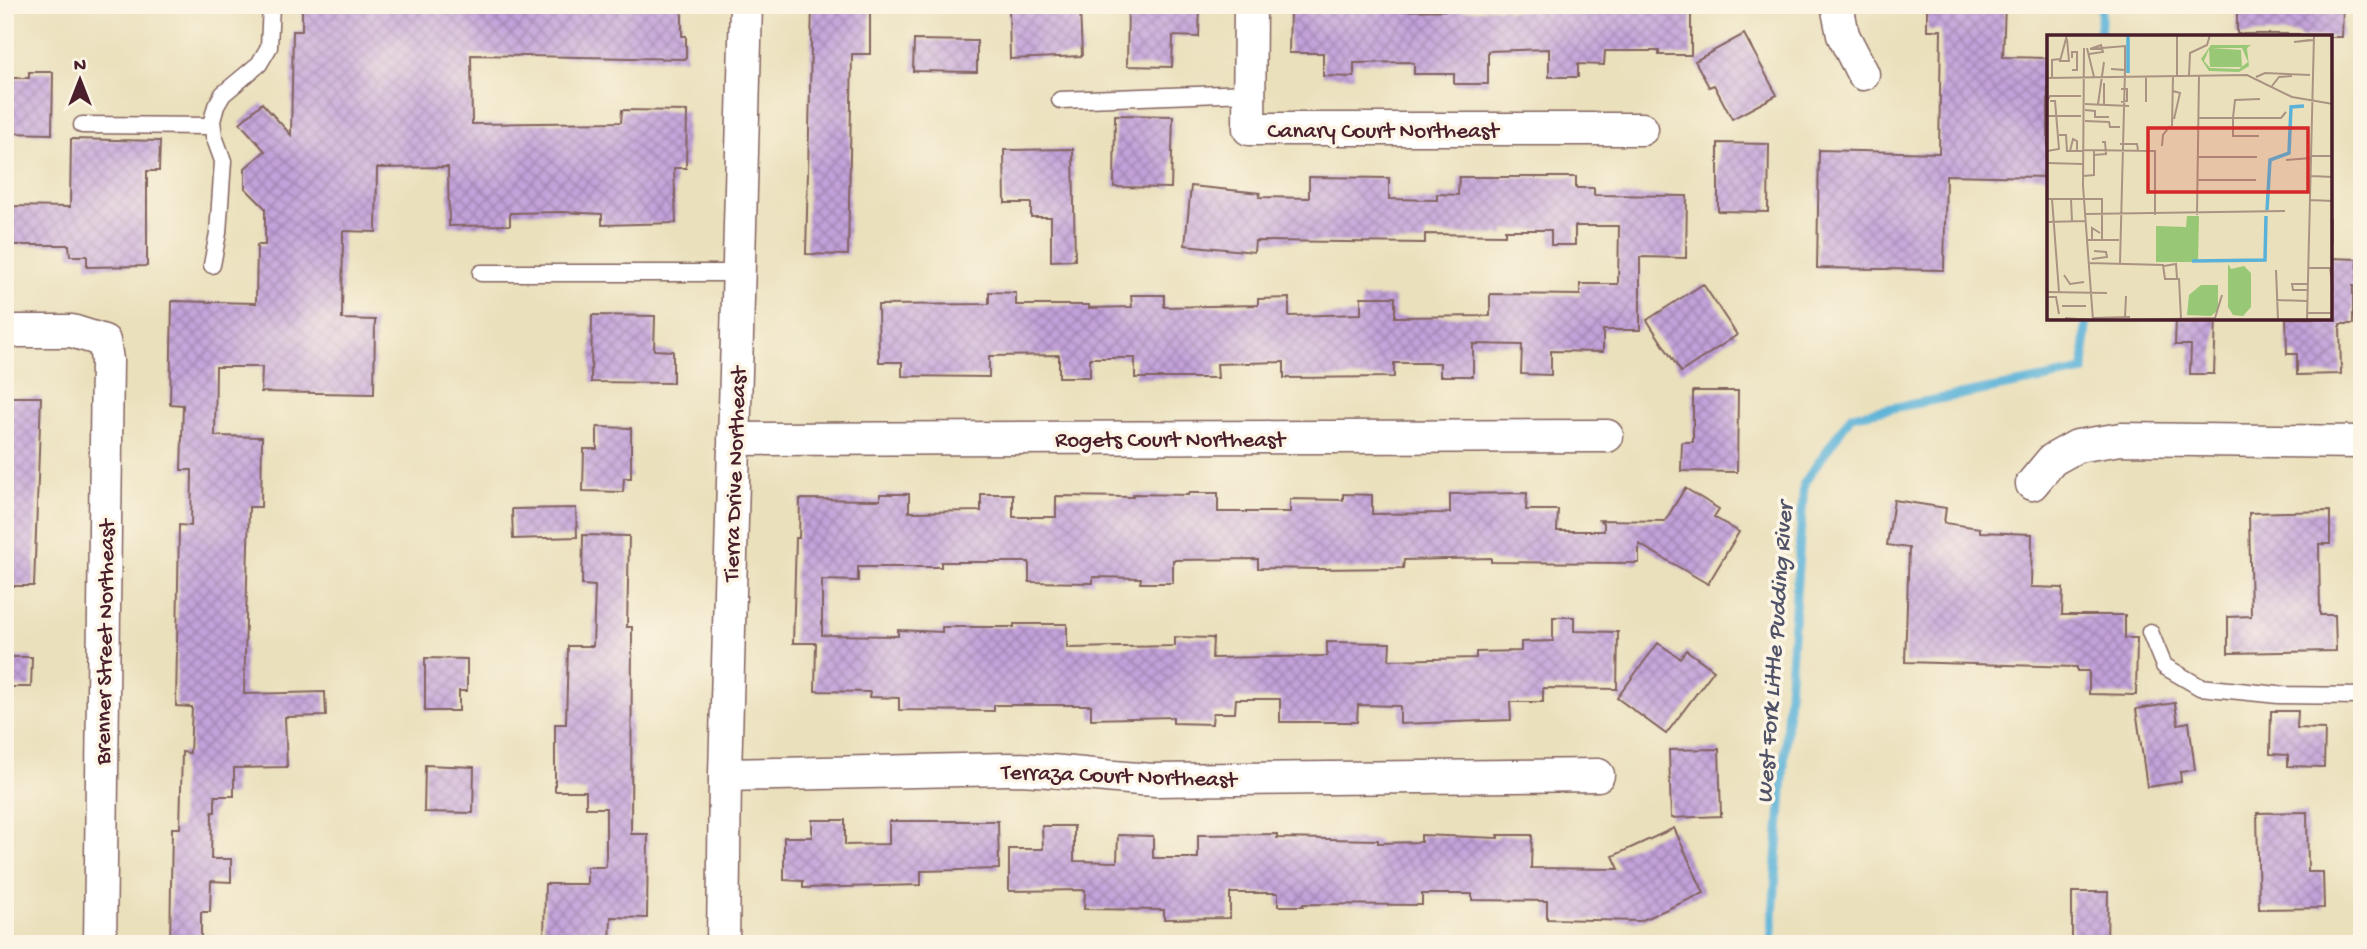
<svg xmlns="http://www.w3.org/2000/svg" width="2367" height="949" font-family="'Gochi Hand',sans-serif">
<defs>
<pattern id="building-cross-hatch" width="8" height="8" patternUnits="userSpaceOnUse" patternTransform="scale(1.75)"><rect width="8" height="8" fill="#c3a2da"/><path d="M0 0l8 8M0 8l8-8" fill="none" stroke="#a083b1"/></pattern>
</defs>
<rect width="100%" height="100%" fill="#fcf5e5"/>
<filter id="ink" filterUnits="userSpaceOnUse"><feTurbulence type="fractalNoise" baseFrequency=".0143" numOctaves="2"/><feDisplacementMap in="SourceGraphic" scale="14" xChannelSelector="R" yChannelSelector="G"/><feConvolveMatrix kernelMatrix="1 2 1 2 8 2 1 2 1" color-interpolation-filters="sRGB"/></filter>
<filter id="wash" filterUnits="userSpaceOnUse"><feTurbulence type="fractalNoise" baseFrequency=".00686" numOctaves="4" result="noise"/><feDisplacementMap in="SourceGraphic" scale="28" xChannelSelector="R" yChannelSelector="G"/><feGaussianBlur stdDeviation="1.57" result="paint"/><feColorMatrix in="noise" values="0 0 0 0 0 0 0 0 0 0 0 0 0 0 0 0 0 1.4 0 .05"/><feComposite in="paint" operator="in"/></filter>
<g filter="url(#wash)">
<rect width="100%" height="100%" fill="#eae0bc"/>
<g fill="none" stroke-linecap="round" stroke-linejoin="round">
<path stroke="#5bb2d8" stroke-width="9" d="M2100,37L2102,5
M1771,944L1804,483L1851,416L2084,371L2086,318"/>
</g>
<g id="blocks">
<path fill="url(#building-cross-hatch)" d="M302,5H682V36H686V59L471,55L472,124L621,122L622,110L687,111L686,168H674L676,223L602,225V214L562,212L510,213V225L449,226L448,167L377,168L376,232L343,231L342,319L375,320L374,394L261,392L262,367H216L215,436L262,437L261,507H249L244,694L325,692L326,716L285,717L287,767L234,768V796H215V812H212L211,859H231V882L211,881L210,912H201V944H170L172,828H180L182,752L190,753L192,707L176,706L179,525L191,526L192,470H181L183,405L170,404L172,301L256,303L257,245H265V208L245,188V168L265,151L240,123L262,103L291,135L293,31H302Z
M812,5H870V54H852L848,255L806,254Z
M1128,5H1200L1199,37L1173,36L1172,67L1127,66Z
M1337,5H1371V11L1484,10V8H1507V11L1549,10V8H1615V5H1691V55H1659V51H1605L1604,65L1578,64V77H1549V49L1488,51V84H1454V74H1414V63L1409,62L1354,63V77L1323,76V53H1289L1290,12H1337Z
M1927,5H2005L2003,57L2048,58V177L1946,175L1944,270L1817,268L1819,150L1939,153L1941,30H1927Z
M2237,5H2343L2342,37H2299V34H2237Z
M1080,8L1082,56L1010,59L1009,10Z
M1744,34L1777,95L1732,119L1714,85L1709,87L1695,61Z
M914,40L977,41V72L913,71Z
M29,72H53L52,134L5,133V78H29Z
M1115,115L1173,116L1171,188L1114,187Z
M71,139L160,141L159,171H147V266L87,267V256H70L69,245H5V206L70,207Z
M1718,143L1769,144L1768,212L1718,211Z
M1073,149L1075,260L1051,261V217H1031V203H1005L1004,150Z
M1309,177L1389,178V199L1437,200V194L1458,195L1459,177H1576V188H1594V195L1687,196L1686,258L1640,257V330H1603V352L1551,351V375L1521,374L1522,345L1473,344V376H1440V363H1394V377L1284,378V362L1217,364L1218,378H1135V358H1090V377H1059V355L989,356V377L902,376V362H879L878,305L989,304V292L1016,293V305H1089V308L1132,307L1131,295H1164V307L1258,305V299L1289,298V316L1361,314V297H1395V317L1490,316V294L1580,295V284H1618L1619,226H1575V245H1551V230H1505V235L1425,234V243L1255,241L1254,252L1185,245L1191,186L1260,193L1259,197L1309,198Z
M2330,258L2358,259L2357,286H2353V324H2340L2341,374L2297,375V354H2287L2286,318H2330Z
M1703,284L1737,335L1681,372L1647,320Z
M592,315L655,316L654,350L673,351V383L591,382Z
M2176,318H2216L2214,374H2190L2191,345H2175Z
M1693,391H1738L1737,472L1681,471L1682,442H1693Z
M5,397H41L34,586H5Z
M597,427L631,428V478H624L623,492L583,491L584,449H597Z
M1685,488L1719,509L1714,517L1739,532L1708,584L1639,544V563L1491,562V558L1404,560L1403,568L1320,569L1258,568V559L1173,560V583H1140L1141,578L1093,577V583L1029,582V562H941V567H858V581L822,580V635L898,636V630L942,632V627H1014V624H1067V648L1175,646V637L1213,638L1212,658L1327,656V642L1390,643L1389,660L1476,658V652L1521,651V642L1553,641V617H1574V631L1618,632L1617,689L1543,688V702H1510L1511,720L1400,724V706L1358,705L1357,722H1280V699H1236L1235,713H1213L1212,724L1173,723V717L1091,719V705H994V711L899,710V698L869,697L870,692L815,691L816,643H793L796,538H799L800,499L880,500V494H909V512L981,511V494H1013V517H1056V496L1133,497V494L1188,495V493H1218V512H1290V499L1343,500V494L1372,495V514L1450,513V494L1527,493L1526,510H1558L1557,531H1604V523L1600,520L1665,521Z
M1894,500L1946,508L1944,523L1980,528V532L2032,534L2031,587L2063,588L2062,615H2125V638H2137L2136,695L2089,694V671H2077V667L1905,662L1909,548L1887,545Z
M576,508L577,537L513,539L512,509Z
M2330,511V544H2319L2320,615H2335L2336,651L2228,653V617L2251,616L2249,513Z
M583,535L629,536L627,627H632L631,834H648L647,918L611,917L610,944H544L545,884H587V867H606V808H586V791H555V724H566L568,646H593L595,586L582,585Z
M1658,643L1680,658L1686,650L1714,670L1666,734L1617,698Z
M5,657H32L31,687H5Z
M425,658L467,659V691H459V711H425Z
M2175,703L2178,724L2189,722L2195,770L2180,772L2181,782L2147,787L2136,709Z
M2271,711H2298L2297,728L2325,729L2324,767L2288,766V755L2270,754Z
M1719,749L1721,816L1671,818L1669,750Z
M425,765L474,767L473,813L424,812Z
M2307,812L2308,872H2323L2324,908L2259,909L2257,813Z
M812,820H845V845L889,844V821H998L999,869L921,871V885L803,888V881L784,880V837H812Z
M1042,826H1074V861L1117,862L1118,835L1153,836V858H1198V835L1277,834V838L1378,840V843L1421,842V835L1498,838V835H1532L1531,868L1619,869L1613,856L1674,828L1704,893L1640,921L1547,919V901L1472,900V894H1422V905L1303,904V906H1278V893H1230V918L1164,919V910L1084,909L1085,890L1009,891V849H1043Z
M2072,892H2108L2107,944H2072Z"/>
</g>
</g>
<g filter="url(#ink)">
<use href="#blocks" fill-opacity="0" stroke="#82635e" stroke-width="2"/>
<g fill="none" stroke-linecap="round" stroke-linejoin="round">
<g stroke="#82635e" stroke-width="19">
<path id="lane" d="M1060,100L1249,93
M82,125L212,126
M212,265L218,233L223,161L214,136L212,121L216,106L223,94L259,64L269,47L271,5
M481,273H739
M2150,632L2164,666L2200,687L2278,695L2362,696"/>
</g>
<g stroke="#82635e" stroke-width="35">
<path id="street" d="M1250,5L1249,129H1642
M1837,5L1843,35L1863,74
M5,331H72L104,341L107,360L100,944
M734,439L1607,436
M2032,484L2052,460L2077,446L2121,439L2362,442
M725,775L1008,769C1057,769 1106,778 1155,780L1598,775
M723,944L725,775L746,5"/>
</g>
<use href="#lane" stroke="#fff" stroke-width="16"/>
<use href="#street" stroke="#fff" stroke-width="32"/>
</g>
</g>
<g text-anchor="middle" stroke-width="7" stroke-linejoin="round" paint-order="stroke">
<g font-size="23" fill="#4a1f2b" stroke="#fcf5e5">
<text x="1383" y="137">Canary Court Northeast</text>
<text x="1170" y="446">Rogets Court Northeast</text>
<text transform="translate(733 474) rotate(-88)" y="8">Tierra Drive Northeast</text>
<text transform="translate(103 642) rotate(-89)" y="8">Brenner Street Northeast</text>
<text transform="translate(1119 774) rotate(2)" y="8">Terraza Court Northeast</text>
</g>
<g font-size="24" font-style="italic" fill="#505268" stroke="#fcf5e5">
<text transform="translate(1773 653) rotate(-86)" y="8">West Fork Little Pudding River</text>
</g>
</g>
<g transform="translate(2047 35)">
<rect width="285" height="285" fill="#eae0bc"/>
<path d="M164,10H204L200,13L202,31L192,37L162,36L154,24ZM165,13H195L201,27L192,34L163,33L157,26L162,14L163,32H195L194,15ZM140,181H152L151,227H109V191L139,192ZM181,229L184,234L197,231L204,238V272L196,281L186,280L181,272ZM154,250H171V275L164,281L140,280L142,260Z" fill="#98c775" fill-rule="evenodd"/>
<path fill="none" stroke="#5bb2d8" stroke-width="3.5" d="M81,38V0M220,175L223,125L242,118L244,72L257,71M145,226L218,225L219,181"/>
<path fill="none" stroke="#aa9382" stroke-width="2" d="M20,4L22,26H13L20,0M263,5L247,7L267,5M37,13L36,151L46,285M40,13L47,42M43,14L78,11V35M42,19L56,17L54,10L43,14M25,23V17H30V35H25M64,34L78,35L73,228M130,41V0M142,41L143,18L160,10L163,0M209,42L218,38L263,40M0,43L200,40L245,62L286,69M5,43V25L13,24M225,51L232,42L245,41M126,56L133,58L127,84M0,66L3,61H34M74,67L80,66V54H74M99,67V41M38,69L82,71M51,69L57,27M57,70V48M38,75L48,76V82H62M0,81H34M152,83H234L239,77M38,86L62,87L63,92H73M125,91L126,41M12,100H19L20,116H36M212,101H186V83L188,65L213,64M73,109H90L91,115M115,111L116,100L123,91M36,115L108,116V180M47,115V120L59,119L58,107H55M0,116L12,114L8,66H3M23,116L26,104L30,106V116M264,121H286M151,122H210M239,125L264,123M0,128L36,129M36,141L47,140V120M264,141L286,142M150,145H209M0,164H55V205M5,164L12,257M24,164L25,187M263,165L286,166M38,179L238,176M150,180L152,40M286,184V208M0,187L38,186M40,205H72M45,205V193L53,198M45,224L60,222L59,217L47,216M42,228L116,230L118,244H132L134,284M117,231L129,229L130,243M261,233H286M283,233L286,255M229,235L231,285M17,240L23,249L37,247M261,255H246L245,249H261M0,257L60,258M0,262H9L12,279M229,265L260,266M15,271H39M260,278H286M78,282L79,261M18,283L44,285M46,283L83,282M80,285L168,283L175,260M260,285L267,0"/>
<path fill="#d62828" fill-opacity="0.15" stroke="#d62828" stroke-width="3.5" d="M101,93H261V157H101Z"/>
<rect width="285" height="285" fill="none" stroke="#4a1f2b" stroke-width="3.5"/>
</g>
<rect width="2367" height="949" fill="none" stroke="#fcf5e5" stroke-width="28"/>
<g transform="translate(80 80)" stroke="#fcf5e5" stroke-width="5" paint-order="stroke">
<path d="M0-5L12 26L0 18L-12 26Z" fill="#4a1f2b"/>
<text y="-10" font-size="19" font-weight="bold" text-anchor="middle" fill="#4a1f2b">N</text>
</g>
</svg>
